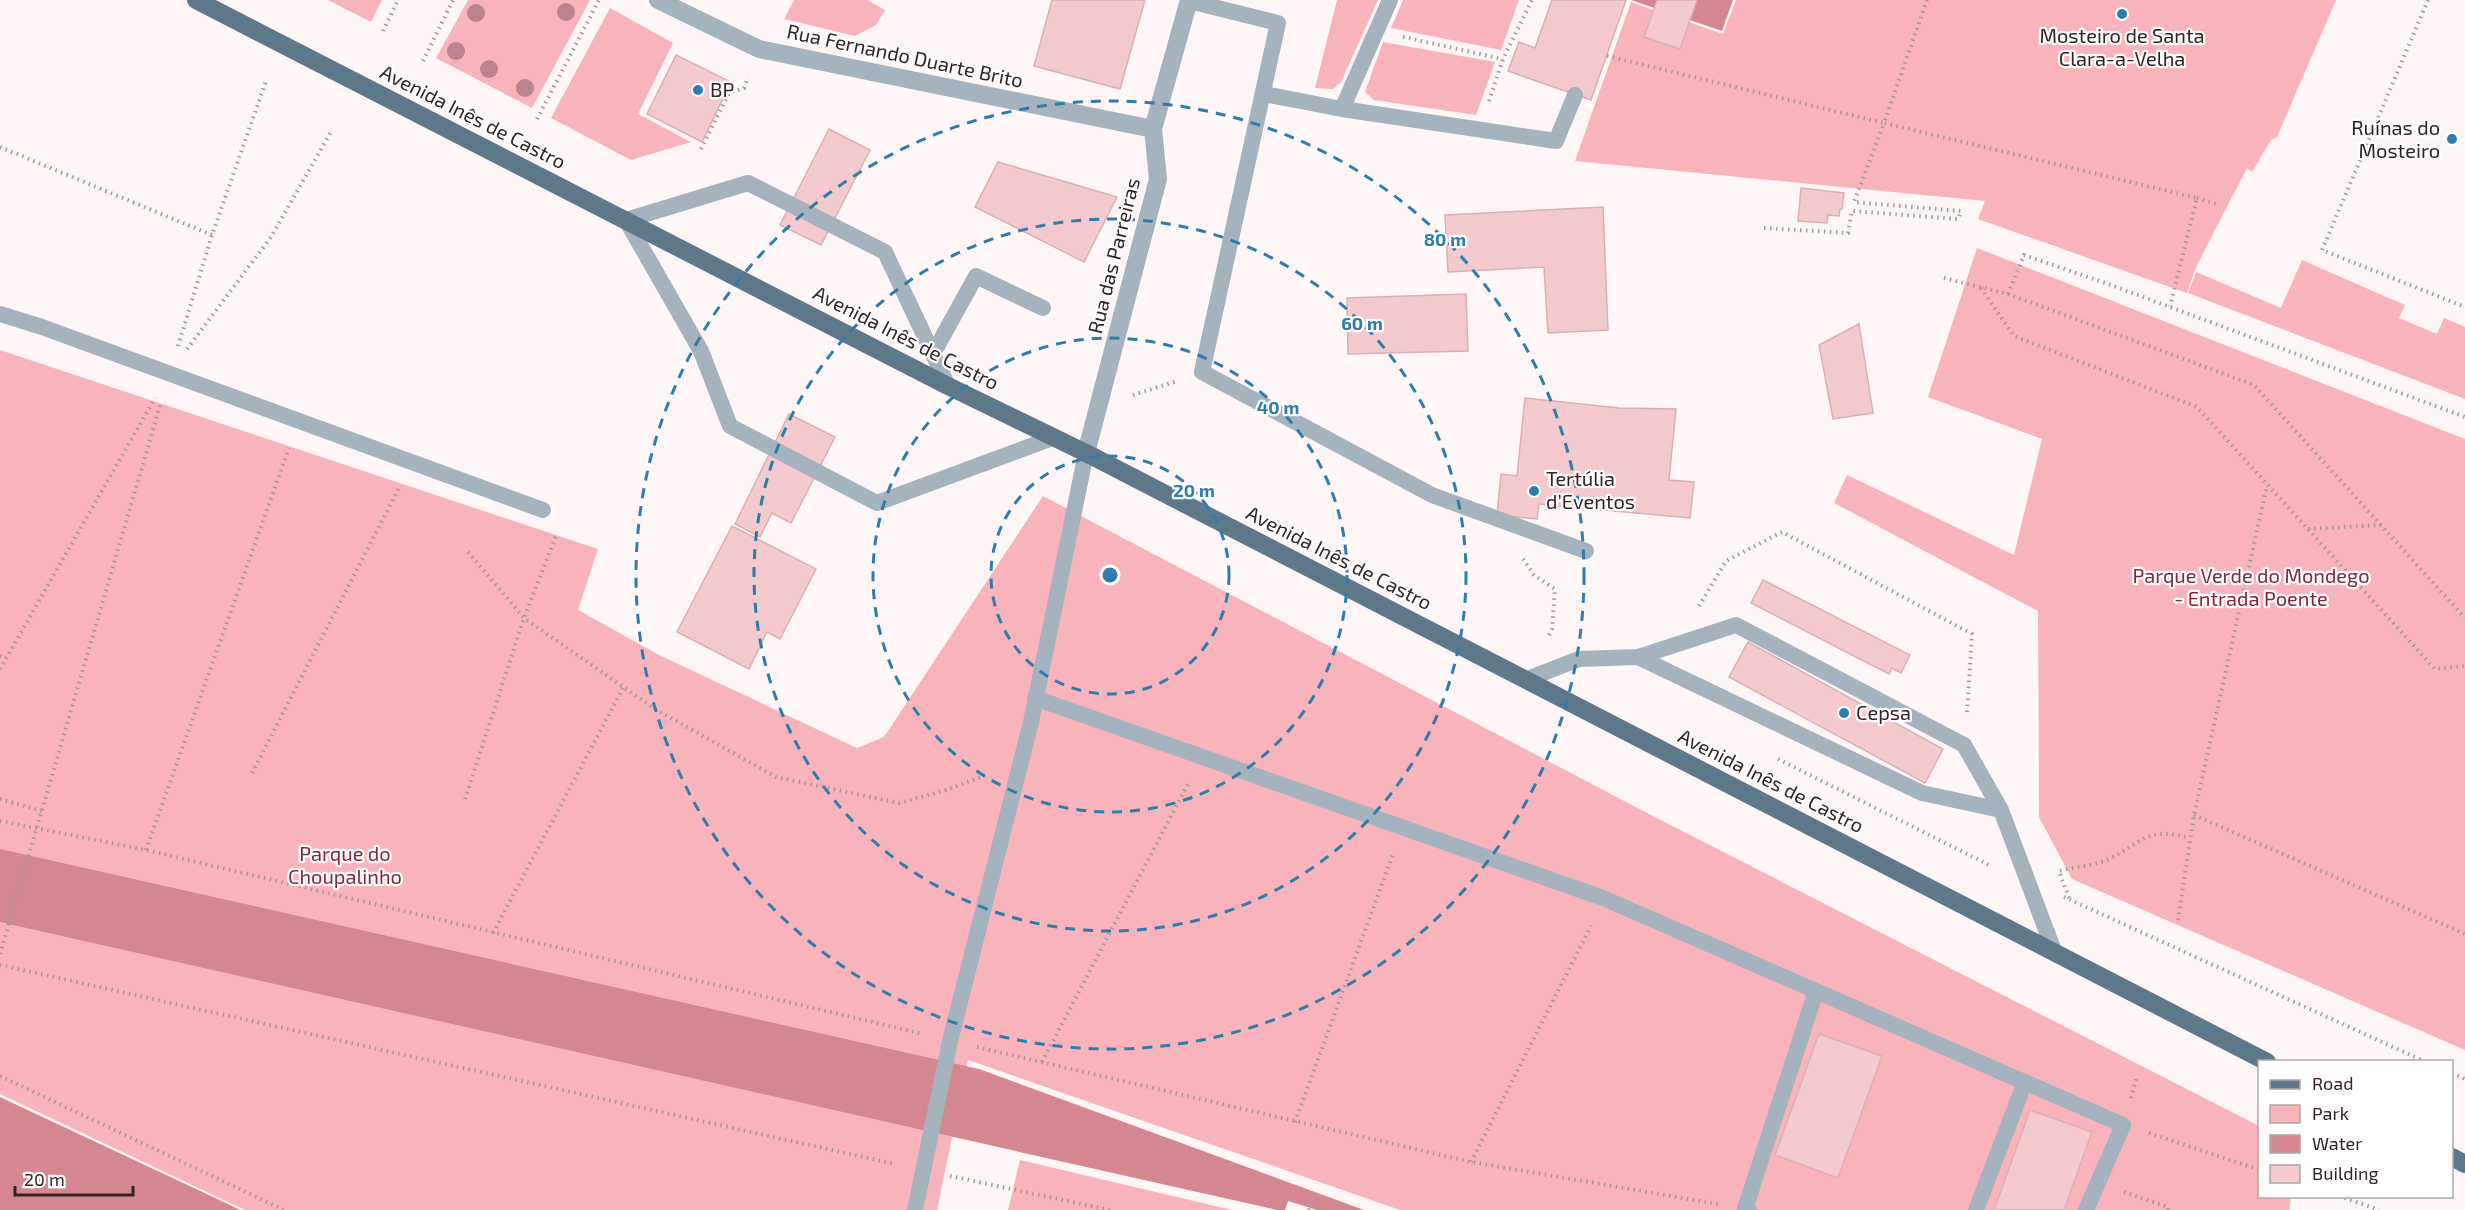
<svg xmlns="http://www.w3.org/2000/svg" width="2465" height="1210" font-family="'Exo 2',sans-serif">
<rect width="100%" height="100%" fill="#fff6f7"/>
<path fill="#f8b3bb" d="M328,0H382L371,22Z
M468,0H590L532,108L436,58Z
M794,0H867L885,10L876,25L855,36L784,19Z
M1337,0H1378L1341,82L1333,89L1315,88Z
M1403,0H1519L1501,50L1391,28Z
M1736,0H2336L2277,137L2271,140L2252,172L2247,168L2196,267L2187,293L1978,219L1985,201L1575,161L1631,2L1723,34Z
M610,8L673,43L638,114L691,142L631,160L551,118Z
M1383,42L1495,62L1476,115L1374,100L1365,92Z
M1977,248L2465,439V1050L2072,879L2039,817L2038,611L1834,503L1847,475L2014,555L2042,439L1928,397Z
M2302,260L2405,305L2399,318L2437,334L2444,318L2465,327V399L2188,293L2196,272L2281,308Z
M0,350L598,549L578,610L659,655L857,748L884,737L1043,496L1649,814L2259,1126L2260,1196L2291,1197L2289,1210H1400L968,1060L937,1210H245L0,1094Z
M1020,1160L1232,1210H1008Z"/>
<path fill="#d58790" d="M1631,0H1733L1722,31Z
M0,849L979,1069L1364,1210H1317L1288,1201L1285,1210H1277L0,922Z
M0,1097L228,1204L240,1210H0Z"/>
<path fill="#f5cace" stroke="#dab0b4" stroke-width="1.5" d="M1052,0H1145L1120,89L1034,66Z
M1552,0H1626L1591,100L1508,71L1519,42L1535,48Z
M1657,0H1697L1680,49L1644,37Z
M676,55L731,82L702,142L647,114Z
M829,129L870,150L821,245L780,225Z
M998,162L1117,197L1084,262L975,207Z
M1801,188L1844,193L1842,209H1840L1839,216L1828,215L1827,223L1798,221Z
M1603,207L1608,330L1548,333L1544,267L1448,272L1445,215Z
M1466,294L1468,351L1348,354L1347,298Z
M1859,324L1873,413L1833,419L1819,345Z
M1525,398L1619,408L1676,409L1669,480L1694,482L1690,518L1539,504L1537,519L1497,515L1501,474L1517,476Z
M789,414L835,437L791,523L772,513L760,537L735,524Z
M732,526L816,569L780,639L767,632L749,669L677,632Z
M1763,580L1910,655L1901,673L1892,668L1889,674L1751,603Z
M1748,642L1943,749L1925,783L1729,677Z
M1819,1034L1882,1056L1838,1178L1775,1155Z
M2030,1110L2092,1132L2064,1210H1994Z"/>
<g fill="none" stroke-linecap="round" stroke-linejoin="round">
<path stroke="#a49899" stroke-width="4" stroke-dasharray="1.5 4.5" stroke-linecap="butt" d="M2428,0L2322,250L2465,307
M383,31L398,0
M1403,37L1503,59
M1607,56L1884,123L1927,0
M423,61L453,0
M1489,101L1503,59L1532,0
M537,119L599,0
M0,147L212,235
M701,149L729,93L744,88L748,77
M2197,198L2217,204
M1764,228L1848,233L1852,211L1958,219L1961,211L1854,202L1884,123L2197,198L2170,306
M1944,278L2008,294L2254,385L2465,618
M1981,288L2014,336L2197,407L2435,669L2465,666
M2008,294L2024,255L2111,285L2465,417
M178,346L212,235L266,81
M187,349L271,237L332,130
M1133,395L1177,381
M2308,529L2381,525
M468,552L524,618L655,709L776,777L899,803L946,790L989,774
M1523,559L1534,575L1555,589L1552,629L1547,639
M1699,606L1726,561L1782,532L1972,634L1967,714
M0,656L6,658
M0,669L155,398
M1778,759L1991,866
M252,773L400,486
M0,799L42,811
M465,799L524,618L556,536
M2194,815L2465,934
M0,821L146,850L923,1034
M146,850L289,448
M2064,897L2426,1062
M2069,898L2059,871C2074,867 2094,866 2109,859C2143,842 2147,826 2190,838
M2178,920L2194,815L2267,485
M493,933L623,688
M0,954L161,402
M0,965L895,1164
M977,1047L1471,1162L1718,1204
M1042,1062L1189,782
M2452,1073L2465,1079
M0,1076L284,1210
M2131,1098L2137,1076
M1295,1122L1393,854
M2149,1133L2260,1170
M1471,1162L1591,926
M950,1176L1110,1210
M2124,1192L2168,1207V1210
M2339,1196L2379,1210
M1309,1210L1311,1205L1324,1210"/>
<path stroke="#a4b3bd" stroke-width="16" d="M1390,0L1342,109L1556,141L1575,95
M1189,1L1278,23L1202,372L1432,495L1586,551
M1264,94L1342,109
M0,314L42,327L543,510
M934,352L976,276L1043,308
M948,386L885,252L748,183L626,220L701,351L730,426L877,503L1055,437
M1638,657L1922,793L2001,810
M1525,680L1579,659L1638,657L1736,625L1964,745L2001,810L2054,951
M1035,698L1603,898L2123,1125L2086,1210
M915,1210L950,1041L1031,722L1086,453
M1749,1210L1745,1209L1816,991
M1976,1210L2025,1082"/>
<path stroke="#a4b3bd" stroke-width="18" d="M658,0L759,49L1153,129
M1086,453L1158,179L1153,129L1189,0"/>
<path stroke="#5e788b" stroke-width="18" d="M196,0L948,386L1086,453L2267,1062
M2452,1157L2465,1164"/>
</g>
<g fill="#ba838e">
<circle cx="566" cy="12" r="9"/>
<circle cx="476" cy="13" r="9"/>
<circle cx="456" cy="51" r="9"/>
<circle cx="489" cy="69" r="9"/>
<circle cx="525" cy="88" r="9"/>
</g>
<g fill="none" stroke="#2c7cad" stroke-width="3" stroke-dasharray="10 8">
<circle cx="1110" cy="575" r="119"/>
<circle cx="1110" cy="575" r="237"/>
<circle cx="1110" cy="575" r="356"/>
<circle cx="1110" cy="575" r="474"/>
</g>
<g fill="#2c7cad" stroke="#fff" stroke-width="2">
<circle cx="2122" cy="14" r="6"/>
<circle cx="698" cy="90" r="6"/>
<circle cx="2452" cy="139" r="6"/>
<circle cx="1534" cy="491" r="6"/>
<circle cx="1844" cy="713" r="6"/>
</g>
<g text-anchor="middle" stroke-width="4.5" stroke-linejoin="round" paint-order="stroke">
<g font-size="20" fill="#332224" stroke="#fff" text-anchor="start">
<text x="2122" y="43" text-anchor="middle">Mosteiro de Santa<tspan x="2122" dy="23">Clara-a-Velha</tspan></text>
<text x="710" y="97">BP</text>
<text x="2440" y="135" text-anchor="end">Ruínas do<tspan x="2440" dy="23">Mosteiro</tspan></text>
<text x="1546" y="486">Tertúlia<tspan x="1546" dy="23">d’Eventos</tspan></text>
<text x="1856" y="720">Cepsa</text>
</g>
<g font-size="20" fill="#332224" stroke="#fff">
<text transform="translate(905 56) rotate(12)" y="7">Rua Fernando Duarte Brito</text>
<text transform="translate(473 117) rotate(27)" y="7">Avenida Inês de Castro</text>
<text transform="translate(1114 256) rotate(-76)" y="7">Rua das Parreiras</text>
<text transform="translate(906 338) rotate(27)" y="7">Avenida Inês de Castro</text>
<text transform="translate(1339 558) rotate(27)" y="7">Avenida Inês de Castro</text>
<text transform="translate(1771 781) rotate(27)" y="7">Avenida Inês de Castro</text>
</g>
<g font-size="20" fill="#812539" stroke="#fff">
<text x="2251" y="583">Parque Verde do Mondego<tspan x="2251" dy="23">- Entrada Poente</tspan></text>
<text x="345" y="861">Parque do<tspan x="345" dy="23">Choupalinho</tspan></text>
</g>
</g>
<circle cx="1110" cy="575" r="9" fill="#2c7cad" stroke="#fff" stroke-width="3"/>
<g font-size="18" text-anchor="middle" font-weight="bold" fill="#2c7cad" stroke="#fff" stroke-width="4.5" stroke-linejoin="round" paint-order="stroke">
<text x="1445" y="246">80 m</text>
<text x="1362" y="330">60 m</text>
<text x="1278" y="414">40 m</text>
<text x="1194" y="497">20 m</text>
</g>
<rect x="2258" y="1060" width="195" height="138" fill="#ffffff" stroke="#ada7a7" stroke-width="1.5"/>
<rect x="2270" y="1080" width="30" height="9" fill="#5e788b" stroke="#ada7a7" stroke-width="1.5"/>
<text x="2312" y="1090" font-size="18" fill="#332224">Road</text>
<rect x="2270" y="1105" width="30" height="18" fill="#f8b3bb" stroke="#ada7a7" stroke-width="1.5"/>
<text x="2312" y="1120" font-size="18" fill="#332224">Park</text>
<rect x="2270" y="1135" width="30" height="18" fill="#d58790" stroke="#ada7a7" stroke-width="1.5"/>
<text x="2312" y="1150" font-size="18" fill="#332224">Water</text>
<rect x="2270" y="1165" width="30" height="18" fill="#f5cace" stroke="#ada7a7" stroke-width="1.5"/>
<text x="2312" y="1180" font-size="18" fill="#332224">Building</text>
<path d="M15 1186v9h118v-9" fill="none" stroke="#332224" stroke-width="3"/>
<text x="24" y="1186" font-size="18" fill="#332224" stroke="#ffffff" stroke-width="4.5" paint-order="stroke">20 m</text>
</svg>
